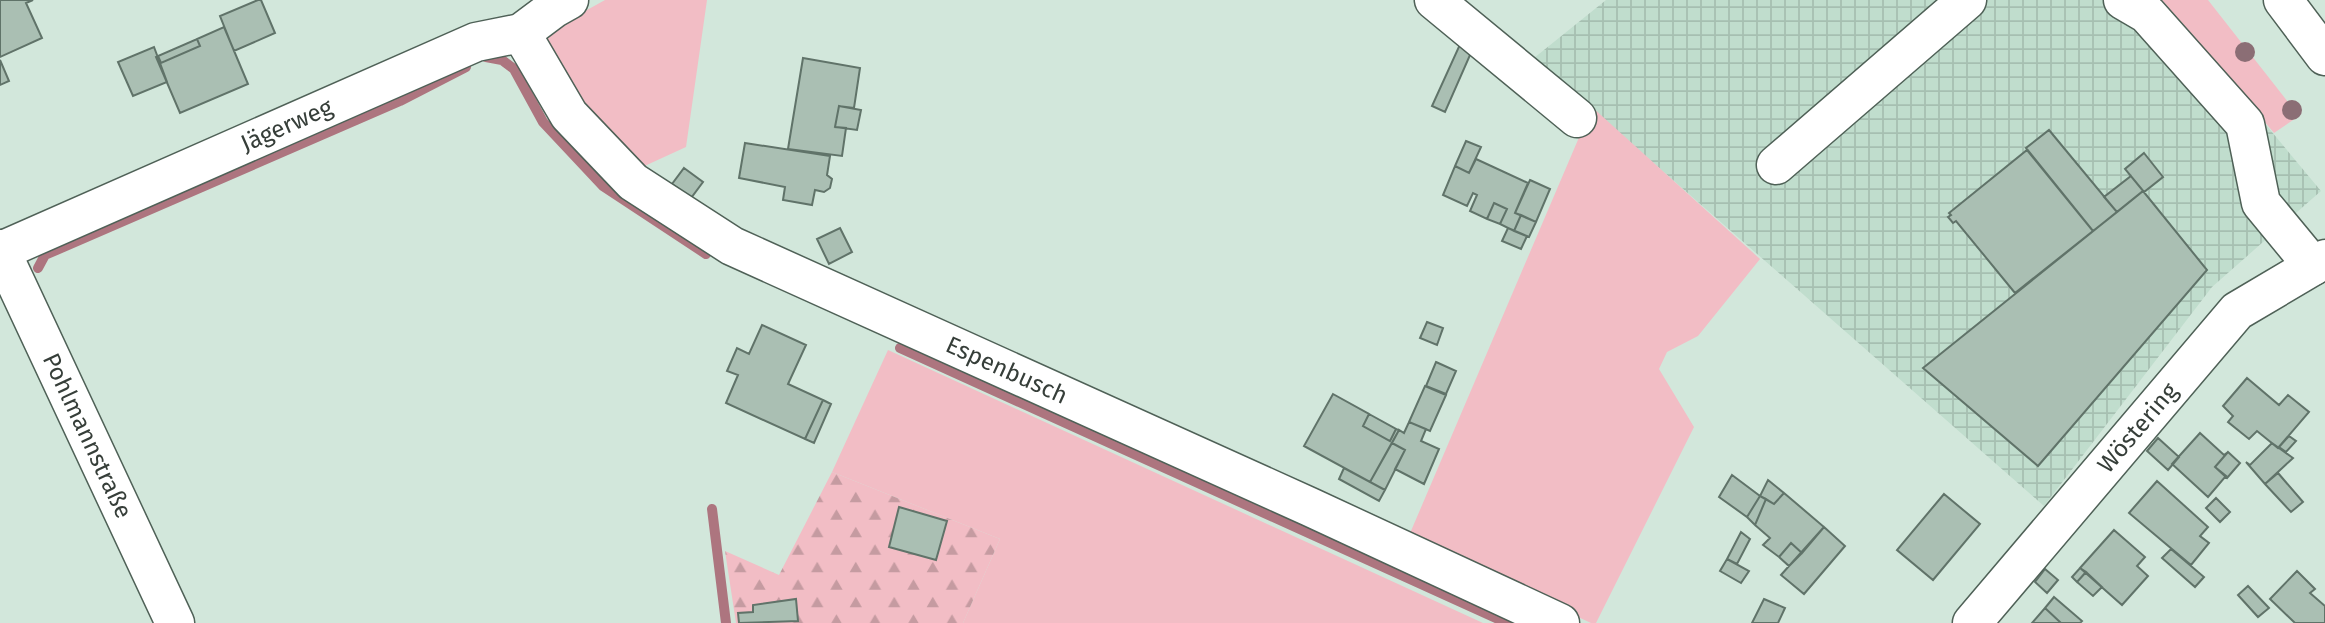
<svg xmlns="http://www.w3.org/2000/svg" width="2325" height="623" font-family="'Fira Sans',sans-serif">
<defs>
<pattern id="industrial-grid" width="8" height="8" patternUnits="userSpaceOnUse" patternTransform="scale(1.75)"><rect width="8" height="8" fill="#c0ddcd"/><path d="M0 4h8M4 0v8" fill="none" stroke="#a6bfb1"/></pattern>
<pattern id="forest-firs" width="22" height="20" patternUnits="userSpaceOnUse" patternTransform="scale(1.75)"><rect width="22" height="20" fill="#f2bdc5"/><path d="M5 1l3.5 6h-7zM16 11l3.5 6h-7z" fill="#c59ba1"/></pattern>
</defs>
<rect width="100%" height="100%" fill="#d2e7db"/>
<path fill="url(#industrial-grid)" d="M1606,0H2162L2321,191L2212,287L2044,506L1534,58Z"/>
<path fill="#f2bdc5" d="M605,0H707L686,147L638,169L576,102L542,35Z
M2162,0H2208L2299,116L2274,133Z
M1592,107L1760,259L1698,336L1667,352L1659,369L1694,427L1596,623H1591L1408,538Z
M888,350L1483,623H963L1000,539L832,472Z"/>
<path fill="url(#forest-firs)" d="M832,472L1000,539L963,623H736L725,551L779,575Z"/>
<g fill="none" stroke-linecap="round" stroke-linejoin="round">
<path stroke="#ad757f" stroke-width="10" d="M486,57L502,60L514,69L543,122L603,186L706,254
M38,268L45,255L400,101L466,67
M900,348L1507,623
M712,509L726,623"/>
</g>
<path fill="#aabfb3" stroke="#607369" stroke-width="2" d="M0,0H33L26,3L42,38L0,57Z
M258,0H261L275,33L234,51L220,16Z
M224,27L248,84L180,113L156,57L158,56L161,63L200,46L197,39Z
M197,39L200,46L161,63L158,56Z
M1462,40L1474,46L1445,112L1432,106Z
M154,47L167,82L133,96L118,62Z
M803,58L860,68L854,108L839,106L835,127L846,128L842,156L788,149Z
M0,60L9,81L0,85Z
M839,106L861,110L857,130L835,127Z
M2049,130L2117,212L2093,231L2026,148Z
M1466,141L1481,147L1469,173L1455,166Z
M745,143L830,156L827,175L832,179L830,188L824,192L815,190L812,205L783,200L785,187L739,178Z
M2027,150L2093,231L2015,293L1956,221L1953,223L1948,217L1951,215L1949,213Z
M2144,153L2163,177L2144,192L2125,169Z
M1476,159L1528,183L1515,213L1521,215L1514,231L1500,224L1507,209L1494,203L1487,219L1470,211L1477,195L1473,193L1467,206L1443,195L1455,166L1469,173Z
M684,168L703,182L691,198L672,184Z
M2131,176L2143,191L2117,212L2104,197Z
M1530,180L1550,189L1536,222L1515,213Z
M2143,191L2207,270L2038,466L1923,368Z
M1494,203L1507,209L1500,224L1487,219Z
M1521,215L1536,222L1529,237L1514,231Z
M840,228L852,252L829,264L817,239Z
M1508,228L1527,236L1521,249L1502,241Z
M1427,322L1443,328L1437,345L1420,338Z
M762,325L806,345L788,384L823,400L805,439L726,403L738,375L727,371L737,348L749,354Z
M1436,362L1456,371L1446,394L1426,386Z
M2247,378L2279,405L2288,395L2309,412L2278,448L2257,431L2249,439L2228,422L2233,416L2223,406Z
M1425,386L1446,395L1430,431L1409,422Z
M1333,394L1369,414L1363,426L1390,441L1396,429L1399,430L1370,482L1304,446Z
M823,400L831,404L814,443L805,439Z
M1369,414L1396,429L1390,441L1363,426Z
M1409,422L1426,429L1421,441L1439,449L1424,484L1395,469L1405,450L1392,443L1399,430L1404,433Z
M2200,433L2224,455L2228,452L2215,467L2226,476L2208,497L2172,464Z
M2289,436L2296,441L2286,452L2279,447Z
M2158,438L2179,457L2168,470L2147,451Z
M1392,443L1405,450L1385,490L1370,482Z
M2272,443L2293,458L2265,484L2246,462L2250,465Z
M2228,452L2240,463L2227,478L2215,467Z
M1344,468L1385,490L1379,501L1339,479Z
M2278,473L2303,502L2291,512L2265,484Z
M1732,475L1760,496L1747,517L1719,497Z
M1768,480L1784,493L1774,504L1760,496Z
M2157,481L2208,527L2200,536L2209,543L2191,565L2129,513Z
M1784,493L1824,527L1802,553L1791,543L1779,557L1763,545L1770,538L1755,525L1766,499L1774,504Z
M1944,494L1980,524L1933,580L1897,550Z
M1760,496L1766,499L1755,525L1747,517Z
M2216,498L2230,512L2220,522L2206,508Z
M899,507L947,521L936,560L889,547Z
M1824,527L1845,546L1804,594L1781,575Z
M2114,530L2145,557L2137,566L2148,576L2122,605L2080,568Z
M1741,532L1750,539L1737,564L1727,559Z
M1791,543L1802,553L1789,566L1779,557Z
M2171,549L2204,577L2195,587L2162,558Z
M1727,559L1749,571L1741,583L1720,571Z
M2080,568L2086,572L2077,582L2072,577Z
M2045,569L2058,580L2047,593L2035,582Z
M2297,571L2315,589L2310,593L2325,606V623H2295L2270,599Z
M2086,572L2102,587L2093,596L2077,582Z
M2248,586L2269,608L2258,617L2238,595Z
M2054,597L2082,621L2080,623H2061L2045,608Z
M796,599L798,621L739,623L738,613L753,612V605Z
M1764,599L1785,608L1778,623H1752Z
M2045,608L2061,623H2032Z"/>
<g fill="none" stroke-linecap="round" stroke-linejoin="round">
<g stroke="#4f6157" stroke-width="41">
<g id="minor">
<path d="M1434,0L1577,118"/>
<path d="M2123,0L2147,14L2245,124L2261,203L2313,266"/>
<path id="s1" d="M521,33L569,115L633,182L732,246L1310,507L1560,623"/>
<path d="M1776,165L1967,0"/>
<path id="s2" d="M0,249L175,623"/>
<path id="s3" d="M1,251L476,42L521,33L553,9L569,0"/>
<path id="s4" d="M1972,623L2237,311L2325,259"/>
</g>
</g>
<g stroke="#4f6157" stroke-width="41">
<path id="major" d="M2283,0L2325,56"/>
</g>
<use href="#minor" stroke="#fff" stroke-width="38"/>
<use href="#major" stroke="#fff" stroke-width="38"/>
</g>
<g fill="#8b6e75">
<circle cx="2245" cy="52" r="10"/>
<circle cx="2292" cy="110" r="10"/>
</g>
<g text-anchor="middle" stroke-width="5" stroke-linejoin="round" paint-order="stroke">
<g font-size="24" fill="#363e39" stroke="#dff4e8">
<text dy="8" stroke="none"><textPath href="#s3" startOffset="312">Jägerweg</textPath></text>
<text dy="8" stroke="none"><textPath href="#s1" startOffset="607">Espenbusch</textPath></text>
<text dy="8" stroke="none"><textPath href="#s4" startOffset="256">Wöstering</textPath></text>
<text dy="8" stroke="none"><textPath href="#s2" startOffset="206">Pohlmannstraße</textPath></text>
</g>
</g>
</svg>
